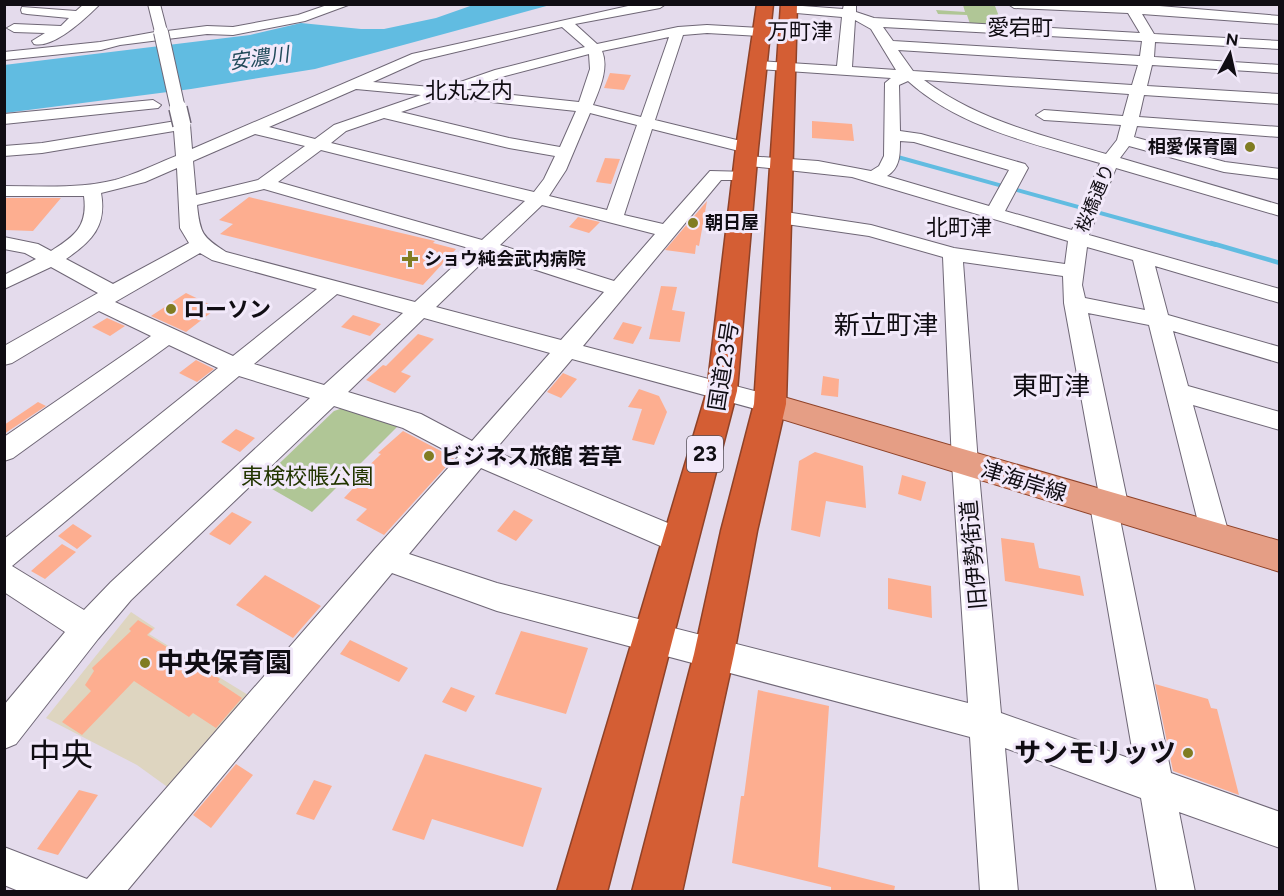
<svg xmlns="http://www.w3.org/2000/svg" width="1284" height="896" font-family="Figtree,'Noto Sans JP',sans-serif">
<rect width="100%" height="100%" fill="#e4dbec"/>
<path fill="#ded5c0" d="M131,612L155,628L149,634L253,698L173,791L137,765L46,718Z"/>
<path fill="#b0c696" d="M963,5L995,6L1003,27H971L967,15L938,14L936,10L965,12Z
M343,408L399,425L312,512L260,482L334,411Z"/>
<path fill="#61bce1" d="M473,5H550L315,69L191,89L5,113L4,65L250,35L301,23L361,29H384L436,18Z"/>
<g fill="none" stroke-linecap="round" stroke-linejoin="round">
<path stroke="#61bce1" stroke-width="4" d="M894,156L1216,245"/>
<path stroke="#61bce1" stroke-width="4.5" d="M1211,243L1280,263"/>
</g>
<path fill="#fdae90" d="M610,73L631,75L624,90L604,88Z
M812,121L852,124L854,141L812,138Z
M605,158L620,159L611,184L596,182Z
M249,197L435,241L433,243L456,249L423,285L220,234L233,224L219,220Z
M4,198H61L33,231L4,230Z
M707,201L699,246L696,245L695,254L665,250Z
M578,217L600,222L589,233L569,227Z
M661,286L677,287L672,310L685,312L680,342L649,339Z
M186,293L217,308L186,332L151,316Z
M353,315L381,324L370,336L341,327Z
M107,318L125,326L110,336L92,327Z
M623,322L642,327L633,344L613,339Z
M418,334L434,339L401,372L411,376L395,393L366,380L383,365L386,366Z
M196,360L214,369L197,382L179,373Z
M563,373L577,379L561,398L547,392Z
M823,376L839,379L838,397L821,395Z
M639,389L659,396L667,412L654,445L632,440L642,409L628,407Z
M38,402L46,406L4,434V425Z
M236,429L255,438L240,452L221,442Z
M403,431L454,458L384,535L356,520L367,509L344,498L360,481L355,479L381,454L378,453Z
M815,452L863,466L866,508L826,501L820,537L791,530L799,461Z
M902,475L926,482L921,501L898,494Z
M514,510L533,520L516,541L497,531Z
M232,512L252,522L230,545L209,534Z
M73,524L92,536L77,549L58,536Z
M1001,538L1034,543L1039,568L1080,576L1084,596L1005,581Z
M62,544L76,552L45,579L31,571Z
M265,575L321,606L293,638L236,605Z
M888,578L931,586L932,618L888,609Z
M138,620L153,629L147,635L220,679L218,682L242,698L216,728L193,713L189,717L134,681L82,735L62,722L91,691L85,685L94,671L92,668L131,631L129,629Z
M521,631L588,648L566,714L495,694Z
M350,640L408,668L399,682L340,654Z
M1155,684L1208,699L1211,708L1217,709L1239,795L1173,771Z
M451,687L475,696L466,712L442,702Z
M758,690L829,706L818,867L895,886L894,891H831V887L732,863L741,796H744Z
M425,754L542,788L523,847L432,819L424,840L392,830Z
M236,764L253,775L211,828L193,815Z
M314,780L332,786L314,820L296,814Z
M79,790L98,795L58,855L37,849Z"/>
<g fill="none" stroke-linecap="round" stroke-linejoin="round">
<g stroke="#6f6776" stroke-width="2">
<path id="minor" d="M84,4H100C87,17 54,49 34,44L32,41L45,33L14,32L7,28L14,24L61,26L69,18L27,14L22,13L21,10L22,7L76,11Z
M148,4H160L167,31L207,26L233,27L298,15L330,4H351L305,21L233,35L207,34L120,45L101,50L4,60V52L100,42L155,32Z
M637,4H666L660,8L575,24L597,44L678,27L707,25L760,28L767,32L760,36L707,33L683,35L655,120L753,144L755,148L747,153L652,129L624,215L663,224L710,171L750,172L753,176L750,180H721L583,346L770,395L779,398L782,404L779,410L770,413L572,359L494,451L692,533L696,542L692,551L682,554L672,551L481,468L409,554L497,583L968,703L952,463L943,257L869,236L779,223L772,221L770,217L772,213L779,211L871,225L954,248L1065,264L1068,241L852,177L740,165L737,161L740,157L746,156L818,161L871,171L879,166L884,156L885,83L891,78L757,69L750,65L757,61L837,66L842,17L785,12L783,9L785,6L789,5L843,9L844,4H856V12L874,18L1140,33L1128,13L1014,8L1008,4H1135L1280,16V24L1142,14L1154,34L1280,41V49L1155,42L1154,57L1280,65V73L1152,65L1147,86L1280,94V104L1144,95L1139,117L1280,127V137L1137,126L1134,137L1225,162L1280,169V179L1224,172L1129,146L1120,158L1280,205V216L1116,168L1089,235L1280,289V303L1155,266L1168,315L1280,347V363L1173,331L1188,386L1280,412V430L1193,405L1230,538L1226,547L1216,550L1206,547L1202,538L1149,325L1088,313L1129,509L1125,517L1120,519L1171,773L1280,812V848L1179,812L1195,892H1157L1141,798L1005,748L1018,892H980L970,737L497,611L392,573L126,892H21L4,885V847L87,879L375,549L458,457L403,428L334,406L131,600L98,639L16,744L4,749V705L65,632L4,592V539L218,368L169,345L13,458L4,461V437L151,336L99,311L12,363L4,365V346L98,293L51,267L4,289V275L36,259L25,253L4,249V237L38,244L51,251C75,236 88,226 84,196H4V186C41,186 79,189 115,180C136,174 156,164 176,156L174,131L42,153L4,156V146L42,143L182,120L190,125L192,149L412,54ZM855,20L871,29L896,70L852,67ZM562,27L585,47L495,70L443,88L373,82L422,60ZM883,27L1142,41L1140,56L893,41ZM669,37L641,117L593,105C600,88 609,68 602,51ZM898,50L1138,65L1132,85L913,71ZM589,54L590,69L579,102L466,90L505,76ZM924,80L1129,94L1123,116L1044,110L1036,115L1044,120L1121,125L1117,140L1106,154C1044,136 977,120 924,80ZM908,81C960,128 1035,144 1100,163L1072,230L1005,211L1028,168L1025,164L921,134L900,131L899,85ZM356,89L421,95L334,125L315,139L269,127ZM445,97L576,111L560,147L509,138L401,112ZM590,113L637,125L607,210L549,196L566,170ZM384,118L509,148L555,156L544,179L534,192L331,143L346,131ZM255,134L305,146L258,180L196,195L193,161ZM900,141L914,142L1009,170L989,206L887,176C900,168 900,155 900,141ZM321,150L525,201L482,240L278,182ZM177,168L180,228L189,243L113,284L66,259C92,241 107,226 101,193L145,182ZM264,189L472,249L415,302L226,252C202,237 200,233 197,205ZM542,205L655,234L614,281L500,245ZM1087,247L1133,260L1145,310L1085,298L1082,285ZM200,253L212,260L317,289L233,356L115,302ZM490,255L604,292L561,340L436,307ZM963,262L1063,276L1064,303L1099,495L1094,497L1090,505L1134,760L1001,713L978,463ZM337,294L403,313L324,385L254,364ZM424,318L550,353L472,441L421,414L348,392ZM239,376L310,398L111,582L84,610L12,566Z
M153,100L161,105L158,108L4,124V114Z"/>
</g>
<g stroke="#8f4228" stroke-width="2">
<path id="major" d="M770,393L1280,541V572L759,412L755,404L759,396Z"/>
</g>
<g stroke="#8f4228" stroke-width="3">
<path id="highway" d="M757,4H773L758,148L737,391L607,892H557L707,391L736,148Z
M781,4H797L786,404L757,531L734,654L682,892H632L694,654L721,531L754,404Z"/>
</g>
<use href="#minor" fill="#fff" fill-rule="evenodd"/>
<use href="#major" fill="#e59e85" fill-rule="evenodd"/>
<use href="#highway" fill="#d45e34" fill-rule="evenodd"/>
<g stroke="#6f6776" stroke-width="16" stroke-linecap="butt">
<path id="minor-bridge-far1" d="M161,32L178,109"/>
</g>
<g stroke="#6f6776" stroke-width="20" stroke-linecap="butt">
<path id="minor-bridge" d="M178,108L182,125"/>
</g>
<use href="#minor-bridge-far1" stroke="#fff" stroke-width="14"/>
<use href="#minor-bridge" stroke="#fff" stroke-width="17"/>
</g>
<g fill="#807c22" stroke="#f2e9fa" stroke-width="2">
<circle cx="1250" cy="147" r="6"/>
<circle cx="693" cy="223" r="6"/>
<path d="M407 250h6v6h6v6h-6v6h-6v-6h-6v-6h6z"/>
<circle cx="171" cy="309" r="6"/>
<circle cx="429" cy="456" r="6"/>
<circle cx="145" cy="663" r="6"/>
<circle cx="1188" cy="753" r="6"/>
</g>
<g text-anchor="middle" stroke-width="6" stroke-linejoin="round" paint-order="stroke">
<g font-size="18" font-weight="bold" fill="#100d13" stroke="#f2e9fa" text-anchor="start">
<text x="1238" y="153" text-anchor="end">相愛保育園</text>
<text x="705" y="229">朝日屋</text>
<text x="424" y="265">ショウ純会武内病院</text>
</g>
<g font-size="18" fill="#100d13" stroke="#f2e9fa">
<text transform="translate(1095 198) rotate(-67)" y="6">桜橋通り</text>
</g>
<g font-size="20" font-style="italic" fill="#214a5a" stroke="#f2e9fa">
<text transform="translate(259 58) rotate(-8)" y="7">安濃川</text>
</g>
<rect fill="#f2e9fa" stroke="#544f58" stroke-width="1.5" x="687" y="436" width="36" height="36" rx="4.5"/>
<g font-size="21" font-weight="bold" fill="#100d13">
<text x="705" y="461">23</text>
</g>
<g font-size="22" fill="#100d13" stroke="#f2e9fa">
<text x="1020" y="35">愛宕町</text>
<text x="800" y="39">万町津</text>
<text x="469" y="98">北丸之内</text>
<text x="959" y="235">北町津</text>
</g>
<g font-size="22" font-weight="bold" fill="#100d13" stroke="#f2e9fa" text-anchor="start">
<text x="183" y="317">ローソン</text>
<text x="441" y="464">ビジネス旅館 若草</text>
</g>
<g font-size="22" fill="#100d13" stroke="#f2e9fa">
<text transform="translate(723 366) rotate(-81)" y="8">国道23号</text>
<text transform="translate(1024 481) rotate(17)" y="8">津海岸線</text>
<text transform="translate(973 555) rotate(-95)" y="8">旧伊勢街道</text>
</g>
<g font-size="22" fill="#223500" stroke="#f2e9fa">
<text x="307" y="484">東検校帳公園</text>
</g>
<g font-size="26" fill="#100d13" stroke="#f2e9fa">
<text x="886" y="334">新立町津</text>
<text x="1051" y="395">東町津</text>
</g>
<g font-size="27" font-weight="bold" fill="#100d13" stroke="#f2e9fa" text-anchor="start">
<text x="157" y="672">中央保育園</text>
<text x="1176" y="762" text-anchor="end">サンモリッツ</text>
</g>
<g font-size="32" fill="#100d13" stroke="#f2e9fa">
<text x="61" y="766">中央</text>
</g>
</g>
<rect width="1284" height="896" fill="none" stroke="#100d13" stroke-width="12"/>
<g transform="translate(1230 54) rotate(8)" stroke="#f2e9fa" stroke-width="4.5" paint-order="stroke">
<path d="M0-4.5L10 22L0 15L-10 22Z" fill="#100d13"/>
<text y="-9" font-size="16" font-weight="bold" text-anchor="middle" fill="#100d13">N</text>
</g>
</svg>
